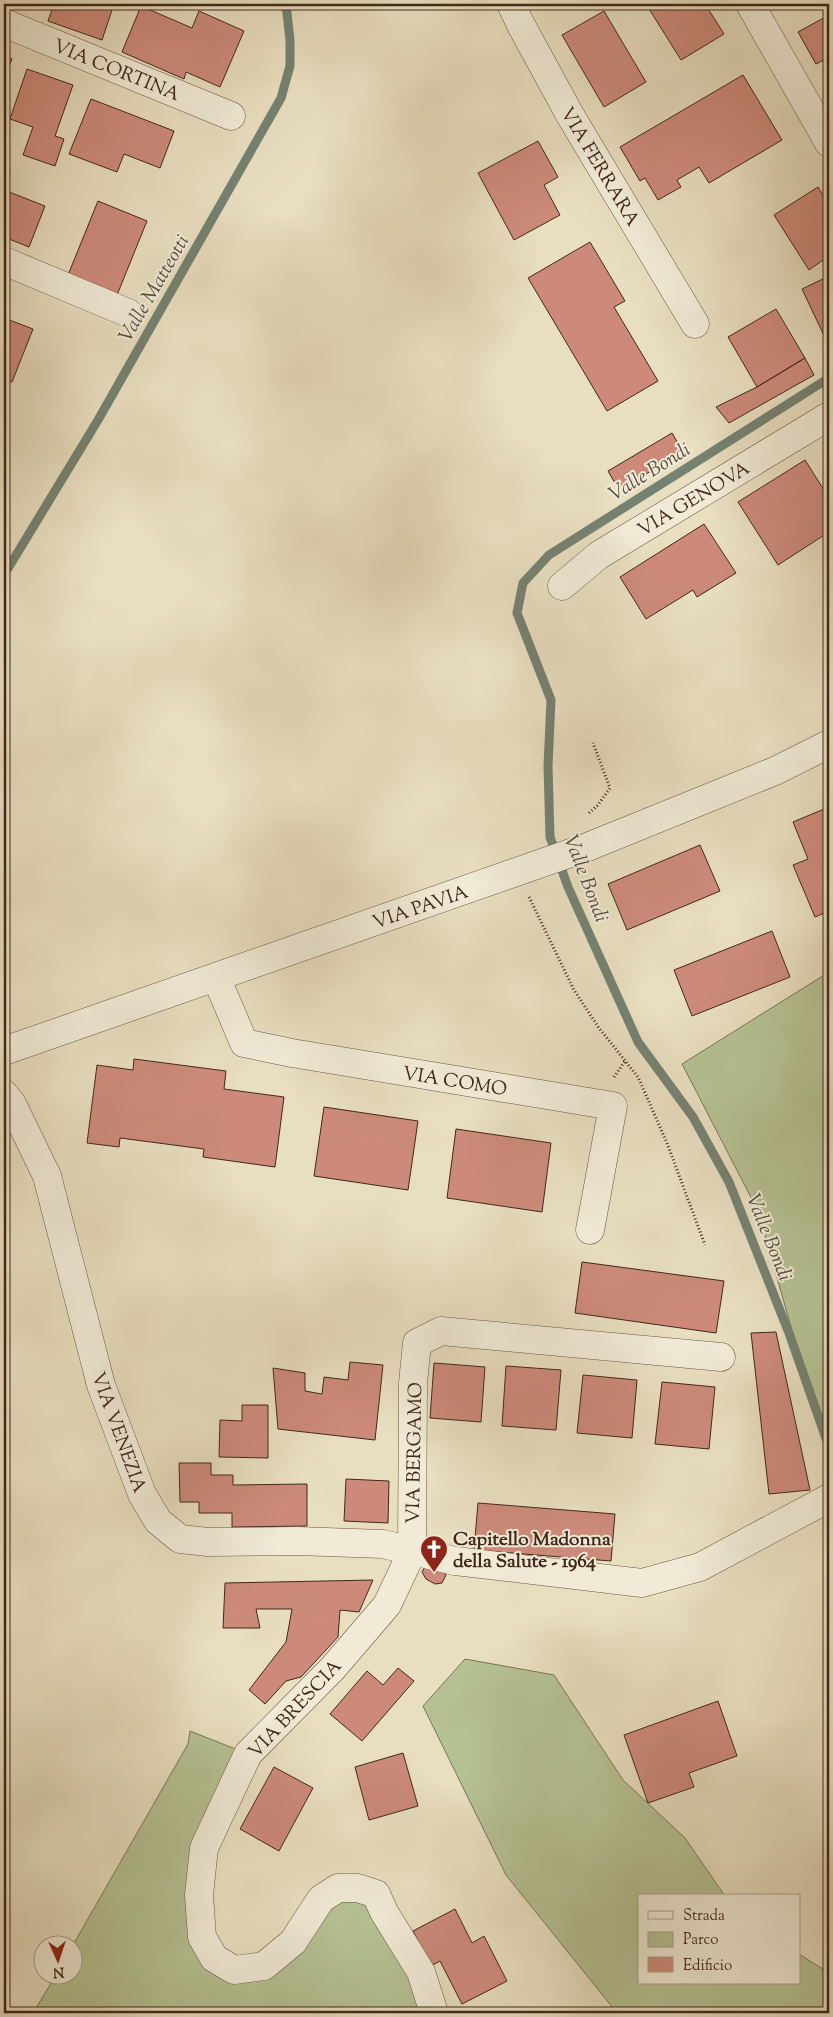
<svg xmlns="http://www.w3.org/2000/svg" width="833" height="2017" font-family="'Sorts Mill Goudy',serif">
<rect width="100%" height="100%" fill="#e8dec0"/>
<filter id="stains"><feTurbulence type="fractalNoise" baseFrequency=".004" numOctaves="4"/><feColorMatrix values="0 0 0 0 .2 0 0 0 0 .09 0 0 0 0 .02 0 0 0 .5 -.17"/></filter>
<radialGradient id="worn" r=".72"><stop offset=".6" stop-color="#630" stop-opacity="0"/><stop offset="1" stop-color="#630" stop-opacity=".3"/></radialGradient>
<path fill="#b5c193" stroke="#7a7556" d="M829,972V1460L758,1211L682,1064Z
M465,1659L554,1675L623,1780L685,1838L725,1896H639V1983H799V1954L829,1973V2013H617L506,1875L423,1706Z
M190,1731L248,1754L204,1848L214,1958L264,1966L321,1899L358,1888L434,2013H33L56,1975L72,1974L73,1945L188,1744Z"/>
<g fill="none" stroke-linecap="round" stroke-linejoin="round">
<path stroke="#758272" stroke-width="9" d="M829,378L549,555L523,583L517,613L551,700L548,766L550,837L568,887L638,1042L693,1117L729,1182L789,1333L829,1447
M4,575L98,420L281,98L290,66V40L286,4"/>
</g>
<path fill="#cd8a7b" stroke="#40291a" d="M54,4H114L102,40L48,21Z
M646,4H705L724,34L681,60Z
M141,6L192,28L199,11L244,31L220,87L186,72L184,79L122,52Z
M604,11L646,82L604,107L562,35Z
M829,15V64L826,59L816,64L798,32Z
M4,55L12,59L4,78Z
M27,69L73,85L55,136L64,139L55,166L23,155L33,127L10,119Z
M743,75L782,140L709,183L699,167L677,180L681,187L658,200L645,178L640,181L620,147Z
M91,99L174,131L160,168L124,154L117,172L69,154Z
M538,141L558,177L544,185L560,215L514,240L478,173Z
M818,187L829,205V256L809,270L774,215Z
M4,190L45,206L29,247L4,237Z
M98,201L147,221L117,295L68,275Z
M590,242L625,301L614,307L658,381L607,411L528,278Z
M829,276V346L802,289Z
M776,309L805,358L757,387L728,337Z
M4,318L33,329L12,382L4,379Z
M805,358L814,375L729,423L716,407L757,387Z
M672,433L683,452L619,490L608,471Z
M805,460L829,498V532L778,565L738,502Z
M704,524L736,573L697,597L693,590L646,619L620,577Z
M829,807V911L815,917L793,865L808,859L793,822Z
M700,845L720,891L627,930L608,884Z
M772,931L790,977L692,1016L674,970Z
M134,1059L226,1071L224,1089L284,1097L275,1167L203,1157L204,1149L120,1138L119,1147L87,1143L97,1065L133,1070Z
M324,1107L418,1121L408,1190L314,1176Z
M456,1129L551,1143L542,1212L447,1198Z
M582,1262L724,1281L716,1333L575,1313Z
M776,1332L810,1490L769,1494L751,1333Z
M350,1362L383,1365L375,1440L278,1429L273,1368L305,1373V1391L322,1394L324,1377L348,1380Z
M434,1363L485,1367L481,1422L430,1418Z
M506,1366L561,1370L556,1430L502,1426Z
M583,1375L637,1380L632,1438L577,1433Z
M662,1382L715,1387L709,1449L655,1444Z
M242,1405H268V1458L219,1457L220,1420L242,1421Z
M179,1463H211V1475H233V1485L307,1484V1526L232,1527V1513H199V1502H180Z
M346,1479L389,1481L388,1523L344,1521Z
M478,1503L615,1514L611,1561L474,1550Z
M426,1565L442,1569L446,1575L442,1583L435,1584L426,1579L422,1572Z
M373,1580L359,1612L340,1610L338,1637L301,1677L286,1681L265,1704L249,1690L286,1642L292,1609H256L260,1628H223L225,1583Z
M398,1668L414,1681L362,1741L330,1714L367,1671L383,1685Z
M718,1701L737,1756L689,1773L694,1787L648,1803L624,1735Z
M403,1753L418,1806L369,1820L355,1767Z
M274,1767L313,1788L279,1851L240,1829Z
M455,1909L472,1943L484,1936L507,1981L462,2004L440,1961L431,1966L413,1931Z"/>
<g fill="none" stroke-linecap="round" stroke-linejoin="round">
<g stroke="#6a5644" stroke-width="29">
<path id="street" d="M511,4L521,25L570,115L695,324
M750,4L829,143
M4,23L231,116
M4,261L128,313
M562,586L599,555L829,416
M216,977L244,1043L292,1053L613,1106L590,1230
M4,1051L585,848L775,771L829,744
M4,1094L12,1104L47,1176L101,1385L142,1494L158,1521L180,1539L208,1542L297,1541L383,1544L455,1561L642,1583L700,1567L829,1498
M434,2013L421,1972L384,1912L376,1894L358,1888H338L321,1899L293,1942L264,1966L234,1970L214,1958L202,1937L199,1895L204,1848L248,1754L333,1668L387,1605L412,1552L413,1383L417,1343L441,1331L721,1357"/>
</g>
<path stroke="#40291a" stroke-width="3" stroke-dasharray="1 2.5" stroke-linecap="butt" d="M589,813L598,805L610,788L593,743
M529,897L574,990L599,1028L638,1077L667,1143L705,1245
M614,1077L625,1061"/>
<use href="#street" stroke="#f0ead6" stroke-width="28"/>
</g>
<defs>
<g id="church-pin" transform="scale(1.4375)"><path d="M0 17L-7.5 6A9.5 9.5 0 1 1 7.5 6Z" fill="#8f2418" stroke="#f0ead6"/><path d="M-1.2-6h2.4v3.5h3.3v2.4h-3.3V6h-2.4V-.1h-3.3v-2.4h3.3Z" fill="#fff"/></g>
</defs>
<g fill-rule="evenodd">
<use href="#church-pin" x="434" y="1549"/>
</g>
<g text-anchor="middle" stroke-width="4" stroke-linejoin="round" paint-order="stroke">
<g font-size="19" fill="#40291a" stroke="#f0ead6">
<text transform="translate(117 69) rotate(22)" y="7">VIA CORTINA</text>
<text transform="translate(601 166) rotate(59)" y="7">VIA FERRARA</text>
<text transform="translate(693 498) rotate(-31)" y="7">VIA GENOVA</text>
<text transform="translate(420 906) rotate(-19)" y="7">VIA PAVIA</text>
<text transform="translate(455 1080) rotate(9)" y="7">VIA COMO</text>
<text transform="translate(120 1432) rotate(70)" y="7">VIA VENEZIA</text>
<text transform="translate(413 1453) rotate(-89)" y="7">VIA BERGAMO</text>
<text transform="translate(294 1708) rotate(-47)" y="7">VIA BRESCIA</text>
</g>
<g font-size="19" font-weight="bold" fill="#40291a" stroke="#f0ead6" text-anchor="start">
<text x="453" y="1545">Capitello Madonna<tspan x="453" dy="22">della Salute - 1964</tspan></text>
</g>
<g font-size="20" font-style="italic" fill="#564e3f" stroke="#f0ead6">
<text transform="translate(153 288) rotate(-60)" y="7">Valle Matteotti</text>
<text transform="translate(649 471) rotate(-32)" y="7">Valle Bondi</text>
<text transform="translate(587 878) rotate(69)" y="7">Valle Bondi</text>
<text transform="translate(770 1237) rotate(68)" y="7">Valle Bondi</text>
</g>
</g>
<rect width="833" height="2017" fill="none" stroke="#e8dec0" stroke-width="20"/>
<rect x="5" y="5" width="823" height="2007" fill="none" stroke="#40291a" stroke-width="2.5"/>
<rect x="10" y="10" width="813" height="1997" fill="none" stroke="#40291a"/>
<rect x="638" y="1894" width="162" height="90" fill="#f0ead6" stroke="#aa9d8b"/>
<rect x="648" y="1911" width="25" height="8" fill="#f0ead6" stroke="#aa9d8b"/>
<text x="683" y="1920" font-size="15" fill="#40291a">Strada</text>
<rect x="648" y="1932" width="25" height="15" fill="#b5c193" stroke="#aa9d8b"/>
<text x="683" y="1944" font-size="15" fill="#40291a">Parco</text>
<rect x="648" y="1957" width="25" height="15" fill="#cd8a7b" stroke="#aa9d8b"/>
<text x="683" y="1970" font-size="15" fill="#40291a">Edificio</text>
<g transform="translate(58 1960) rotate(177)"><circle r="24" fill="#f0ead6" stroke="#aa9d8b"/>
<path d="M0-4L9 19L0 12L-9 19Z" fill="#8f2418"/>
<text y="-8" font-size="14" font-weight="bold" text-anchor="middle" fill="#40291a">N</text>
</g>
<rect width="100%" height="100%" filter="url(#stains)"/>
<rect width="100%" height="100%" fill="url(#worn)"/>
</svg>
